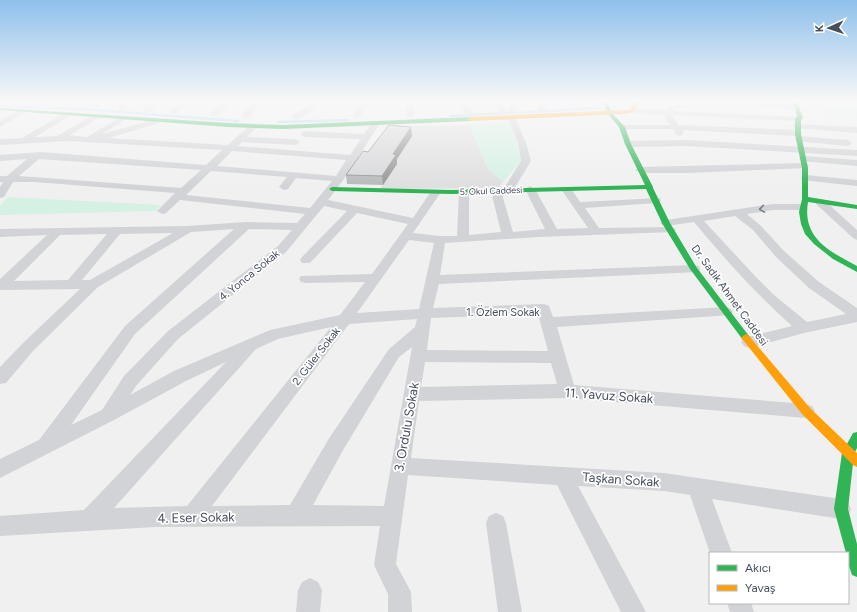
<svg xmlns="http://www.w3.org/2000/svg" width="857" height="612" font-family="Figtree,sans-serif">
<rect width="100%" height="100%" fill="#f1f0f0"/>
<path fill="#dfdfe0" d="M469,125L488,168L503,182L498,188L380,189L397,164L364,160L387,127Z"/>
<path fill="#d4f1e4" d="M814,101H857V119L828,116Z
M508,122L517,143L521,161L503,182L488,169L469,125Z
M8,197L161,205L156,211L0,215V206Z"/>
<g fill="none" stroke-linecap="round" stroke-linejoin="round">
<path stroke="#a7d3f0" stroke-width="2.5" d="M0,106L83,109L238,121
M450,116L600,108
M278,122L348,120"/>
<path fill="#d1d3d6" fill-rule="evenodd" d="M46,101H55L49,104H46Z
M68,101H77L69,106L65,104Z
M97,101H106L98,108H92V104Z
M125,101H134L124,110H118V106Z
M153,101H162L150,112H144V108Z
M183,101H192L176,114H170V110Z
M225,101H233L217,116H211V112Z
M255,101H263L248,118H242V114Z
M316,101H325L299,119H293V115Z
M361,101H369L360,118H354L353,116Z
M407,101H415L413,117H407L406,115Z
M458,101H466L473,112L472,114H466Z
M493,101H501L506,110L505,112H499Z
M513,101H521L514,112H508L507,110Z
M543,101H551L544,110H538L537,108Z
M748,101L797,105L801,107L797,109C773,108 691,98 673,111L798,117L802,119L798,121L672,115L678,125L798,130L802,133L798,136L682,130L684,133L680,136L677,135L673,129H622L618,127L622,125H670L663,115L628,113L627,111L631,109L665,110C682,96 726,100 748,101Z
M20,109H26L27,111L0,127V121Z
M66,112H72L73,114L35,137L57,136L95,114L99,116L98,118L70,135L87,137L122,116L126,118L125,120L102,134L156,119H159V123L109,138L228,145L251,124H254L258,126L247,137L296,139L300,142L296,145L242,142L238,146L350,155L361,139L304,137L300,134L304,131L364,134L373,121H379L380,123L344,179L328,200L413,218L432,190H440L441,192L413,233L440,236H457L459,193L464,190L469,193V235L501,232L491,191L496,188L501,191L513,232L545,229L525,189L530,186L535,189L557,229L588,228L561,189L562,187H570L580,202L660,198L661,200L660,202L656,203L585,208L599,228L670,227L674,228L676,230L674,232L539,237L445,243L440,275L694,265L699,266L700,269L699,272L439,284L433,308L544,304L549,306L553,317L726,307L731,309L733,312L731,315L557,327L574,385L806,404L812,406L815,411L812,416L806,418L567,398L419,401L411,458L664,473L841,499L848,502L851,509L848,516L841,519L712,499L732,553H710L690,495L664,491L578,486L646,612H621L557,485L408,475L396,564L411,592L412,612H388V594L374,565L380,526L155,527L0,536V516L84,510L226,362L186,381L114,420L0,478V459L39,440L125,326L234,229L191,232L98,287L33,351L6,383L0,384V367L23,343L80,289L0,290V279L47,235L0,237V229L187,226L246,222L297,223L305,214L180,200L166,213L162,214L157,211L175,193L35,182H13L4,197L0,198V187L3,182H0V176H7L27,159L0,161V155L40,152L206,165L222,150L69,141L0,145V139L22,138ZM232,151L346,160L336,176L217,166ZM39,159L201,170L181,188L19,176ZM211,171L287,177L279,187L284,190L288,189L296,178L332,181L310,208L186,195ZM324,206L347,211L302,257L300,260L302,263H310L357,213L408,224L372,274L301,276L299,279L301,282L306,283L365,282L340,315L270,330L174,371L130,395L136,386L178,339L286,252ZM249,229L292,230L278,246L168,331L124,376L102,410L71,425L135,334ZM173,233L90,280H82L120,234ZM107,234L68,280L14,281L60,235ZM409,240L434,243L419,309L357,313ZM538,314L548,351L427,350L431,318ZM417,319L415,327L389,349L328,440L290,505L212,506L349,324ZM331,327L187,506L114,508L256,349L278,339ZM412,347L384,506L313,505L342,452L399,357ZM425,362L551,363L557,384L421,387Z
M508,115H514L515,117L526,143L531,161L512,192L508,193L503,190L521,161L518,143L507,117Z
M794,124L857,127V133L797,128H794L793,126Z
M799,136L848,140L852,143L848,146L796,141L795,139L796,137Z
M687,140L857,150V156L687,146L628,147L624,144L628,141Z
M804,156L857,160V166L801,161L799,159Z
M804,163L807,164L809,166L807,168L687,173H640L635,170L640,167Z
M806,175L857,180V186L802,180L801,178L802,176Z
M820,199L824,200L857,230V240L853,238L816,204L815,202L816,200Z
M773,204H801L806,207L801,210H773L747,214L761,226L784,251L819,282L857,308V322L804,333L749,348L744,346L741,342L744,338L792,326C756,294 725,259 694,222L666,226L662,225L660,223L662,221L666,220ZM735,216L753,230L776,257L809,288L846,314L807,322L774,295L755,276L704,221Z
M496,513L503,516L506,523L522,612H498L486,523L489,516Z
M310,578L318,582L322,590L320,612H296L298,590L302,582Z
M727,603H751L754,612H730Z"/>
<path fill="#30b455" fill-rule="evenodd" d="M603,101H607L612,113L625,127L631,144L653,187V188L670,223L697,268L749,336L751,338L749,340H743L690,269L662,223L646,189L451,194L332,191L329,189L332,187L451,190L645,185L625,144L619,127L607,113Z
M790,101H795L799,107L803,118L801,120V134L808,168V197L857,205V209L808,202C802,238 829,251 857,266V272L833,259L814,244L805,234L801,224L799,212L802,199V168L795,134V119L797,117L795,107Z
M0,108L228,123L283,125L470,117L473,119L470,121L283,129L228,127L0,110Z
M857,432V448L854,454L848,509L857,544V577L852,575L848,563V553H846L834,509L842,453L853,433Z"/>
<path fill="#ff9f0a" fill-rule="evenodd" d="M636,101H641L633,112L623,114L470,121L467,119L470,117L623,110H629Z
M746,334L749,336L810,408L857,453V467L853,465L802,414L743,340L741,338L743,336Z"/>
</g>
<path fill="#b8b9bb" d="M412,136L397,159V164L383,185L347,184L346,175L368,152Z"/>
<path fill="#969698" d="M411,127L412,136L397,159V164L383,185L382,176L393,154Z"/>
<path fill="#d6d7d9" stroke="#969698" d="M389,125L411,127L393,154L396,155L382,176L346,175L363,151L368,152Z"/>
<defs><path id="oneway-chevron" d="M-2-3.5L2.5 0L-2 3.5" fill="none" stroke-width="1.6" stroke-linecap="round" stroke-linejoin="round"/></defs>
<use stroke="#777d88" href="#oneway-chevron" transform="translate(762 209) rotate(171)"/>
<linearGradient id="sky" x2="0" y2="1"><stop stop-color="#8ec0eb"/><stop offset="0.54" stop-color="#f9f8f8"/><stop offset="1" stop-color="#f9f8f8" stop-opacity="0"/></linearGradient>
<rect width="857" height="187" fill="url(#sky)"/>
<g text-anchor="middle" stroke-width="3.5" stroke-linejoin="round" paint-order="stroke">
<g font-size="9" fill="#464e5e" stroke="#fff">
<text transform="translate(491 191) rotate(-2)" y="3">5. Okul Caddesi</text>
</g>
<g font-size="11" fill="#464e5e" stroke="#fff">
<text transform="translate(249 275) rotate(-39)" y="4">4. Yonca Sokak</text>
<text transform="translate(730 295) rotate(54)" y="4">Dr. Sadık Ahmet Caddesi</text>
<text x="503" y="316">1. Özlem Sokak</text>
<text transform="translate(316 356) rotate(-52)" y="4">2. Güler Sokak</text>
</g>
<g font-size="13" fill="#464e5e" stroke="#fff">
<text transform="translate(609 395) rotate(4)" y="5">11. Yavuz Sokak</text>
<text transform="translate(406 427) rotate(-80)" y="5">3. Ordulu Sokak</text>
<text transform="translate(621 479) rotate(4)" y="5">Taşkan Sokak</text>
<text transform="translate(196 517) rotate(-1)" y="5">4. Eser Sokak</text>
</g>
</g>
<rect x="709" y="552" width="140" height="52" fill="#ffffff" stroke="#b5b8bf"/>
<rect x="717" y="565" width="20" height="6" fill="#30b455" stroke="#b5b8bf"/>
<text x="745" y="572" font-size="12" fill="#464e5e">Akıcı</text>
<rect x="717" y="585" width="20" height="6" fill="#ff9f0a" stroke="#b5b8bf"/>
<text x="745" y="592" font-size="12" fill="#464e5e">Yavaş</text>
<g transform="translate(829 28) rotate(267)" stroke="#ffffff" stroke-width="3" paint-order="stroke">
<path d="M0-3L7 15L0 10L-7 15Z" fill="#464e5e"/>
<text y="-6" font-size="11" font-weight="bold" text-anchor="middle" fill="#464e5e">K</text>
</g>
</svg>
